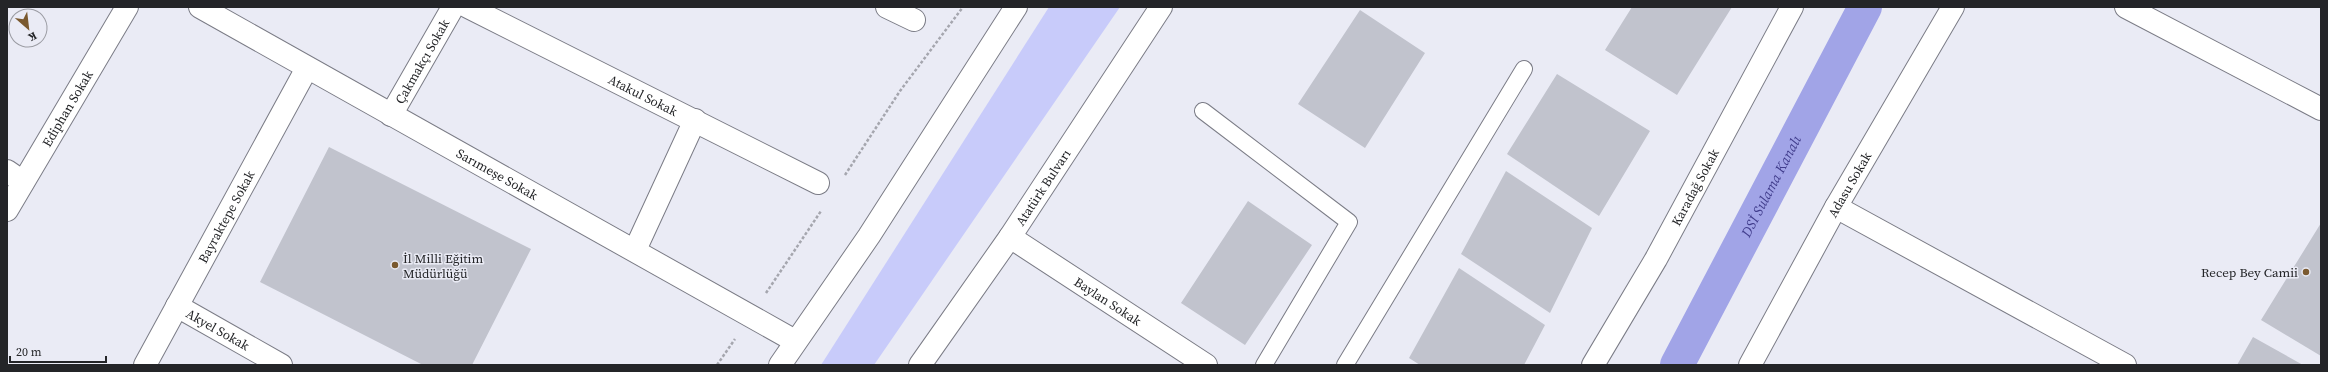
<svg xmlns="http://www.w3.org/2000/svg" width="2328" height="372" font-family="'Source Serif 4',serif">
<rect width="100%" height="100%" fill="#eaebf5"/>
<path fill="#c8cbfa" d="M1049,7H1120L874,365H821Z"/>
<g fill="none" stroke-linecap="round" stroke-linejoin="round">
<path stroke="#a1a4e7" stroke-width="34" id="s1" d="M1677,365L1865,7"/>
</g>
<path fill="#c1c3cd" d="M1632,7H1732L1677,95L1605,50Z
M1360,10L1425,53L1365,148L1298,104Z
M1557,74L1650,131L1599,216L1507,154Z
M329,147L531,249L472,365H423L260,282Z
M1506,171L1592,228L1550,313L1461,254Z
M1248,201L1312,245L1245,345L1181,303Z
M2321,223V356L2261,320Z
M1459,268L1545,325L1524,365H1420L1409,358Z
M2253,337L2303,365H2237Z"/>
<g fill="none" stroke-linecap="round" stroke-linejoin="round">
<g stroke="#7b7c86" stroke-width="18">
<path id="lane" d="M1203,111L1349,222L1264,365
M1345,365L1524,69"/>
</g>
<g stroke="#7b7c86" stroke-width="24">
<g id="street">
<path id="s2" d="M200,7L795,341"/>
<path id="s3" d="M468,7L818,183"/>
<path d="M887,7L914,20"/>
<path d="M2126,7L2321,109"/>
<path id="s4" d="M391,115L453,7"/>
<path d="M7,171L23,182"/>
<path d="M1836,207L2125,365"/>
<path id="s5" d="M7,210L127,7"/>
<path id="s6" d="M1010,237L1206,365"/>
<path d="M635,250L695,120"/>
<path id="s7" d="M177,306L281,365"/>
<path id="s8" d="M145,365L307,68"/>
<path id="s9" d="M1593,365L1656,259L1792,7"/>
<path id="s10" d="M1750,365L1836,207L1953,7"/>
</g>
</g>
<g stroke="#7b7c86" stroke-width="24">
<g id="primary">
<path d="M780,365L869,236L1016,7"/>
<path id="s11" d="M920,365L1010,237L1161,7"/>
</g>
</g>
<path stroke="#a5a6ae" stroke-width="2.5" stroke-dasharray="3 2" stroke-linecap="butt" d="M845,175L900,91L963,7
M766,293L821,211
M717,365L735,339"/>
<use href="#lane" stroke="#fff" stroke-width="16"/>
<use href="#street" stroke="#fff" stroke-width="22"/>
<use href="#primary" stroke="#fff" stroke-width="22"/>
</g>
<g fill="#7a592f" stroke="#eaebf5" stroke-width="1.5">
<circle cx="395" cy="265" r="4"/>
<circle cx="2306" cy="272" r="4"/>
</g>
<g text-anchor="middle" stroke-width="3" stroke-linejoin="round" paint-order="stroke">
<g font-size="13" fill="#242528" stroke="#eaebf5">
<text dy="5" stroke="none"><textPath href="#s4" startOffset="62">Çakmakçı Sokak</textPath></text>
<text dy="5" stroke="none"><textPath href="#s3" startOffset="196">Atakul Sokak</textPath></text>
<text dy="5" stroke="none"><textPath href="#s5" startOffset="118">Ediphan Sokak</textPath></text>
<text dy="5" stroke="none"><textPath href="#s2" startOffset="341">Sarımeşe Sokak</textPath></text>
<text dy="5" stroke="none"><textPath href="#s10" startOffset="206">Adasu Sokak</textPath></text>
<text dy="5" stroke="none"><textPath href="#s11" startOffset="216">Atatürk Bulvarı</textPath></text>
<text dy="5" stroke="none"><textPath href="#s9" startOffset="205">Karadağ Sokak</textPath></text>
<text dy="5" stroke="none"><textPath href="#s8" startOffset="169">Bayraktepe Sokak</textPath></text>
<text dy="5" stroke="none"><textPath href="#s6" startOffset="117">Baylan Sokak</textPath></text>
<text dy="5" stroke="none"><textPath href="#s7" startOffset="47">Akyel Sokak</textPath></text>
</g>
<g font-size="13" fill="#242528" stroke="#eaebf5" text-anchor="start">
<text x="403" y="263">İl Milli Eğitim<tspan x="403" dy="15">Müdürlüğü</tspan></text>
<text x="2298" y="277" text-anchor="end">Recep Bey Camii</text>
</g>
<g font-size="14" font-style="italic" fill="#423e8d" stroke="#eaebf5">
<text dy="5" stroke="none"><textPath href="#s1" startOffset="202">DSİ Sulama Kanalı</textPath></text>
</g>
</g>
<rect width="2328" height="372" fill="none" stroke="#242528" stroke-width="16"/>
<g transform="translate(28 28) rotate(152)"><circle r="19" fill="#eaebf5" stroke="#9b9ca3"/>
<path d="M0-3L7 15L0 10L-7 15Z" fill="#7a592f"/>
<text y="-6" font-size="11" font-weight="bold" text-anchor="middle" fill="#242528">K</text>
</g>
<path d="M10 356v6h96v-6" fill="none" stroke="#242528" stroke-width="2"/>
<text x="16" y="356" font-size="12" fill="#242528" stroke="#eaebf5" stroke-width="3" paint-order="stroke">20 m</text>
</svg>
